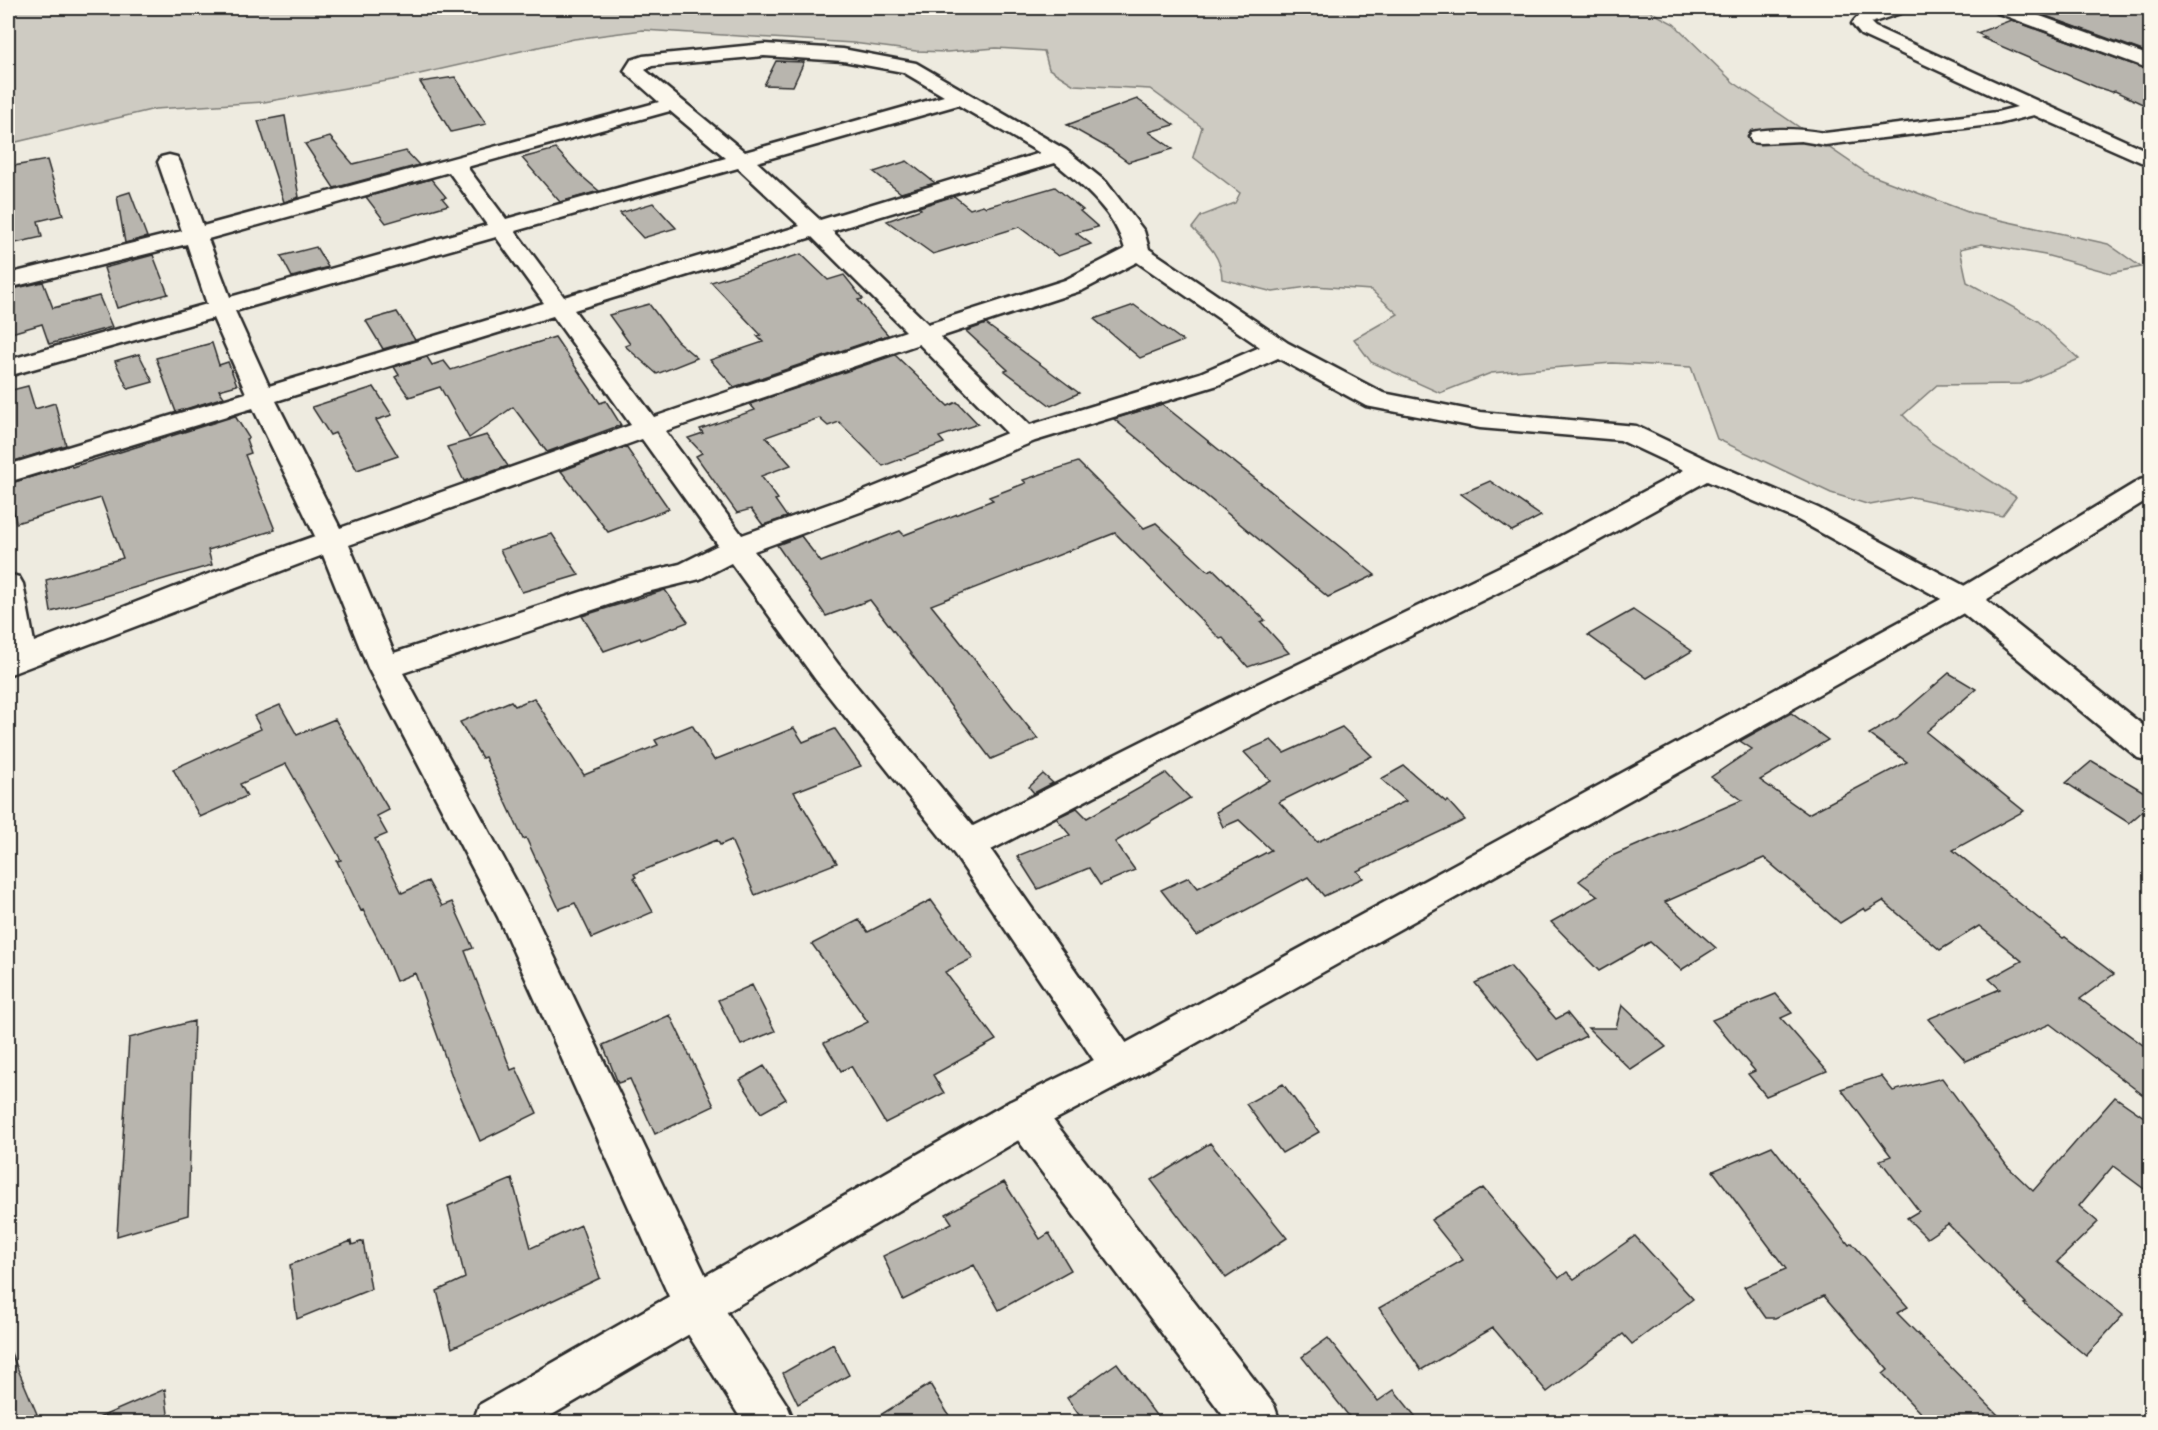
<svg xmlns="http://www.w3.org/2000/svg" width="2158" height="1430" font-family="Pangolin,sans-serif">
<rect width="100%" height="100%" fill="#eeebe0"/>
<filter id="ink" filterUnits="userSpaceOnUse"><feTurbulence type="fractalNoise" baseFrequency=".0167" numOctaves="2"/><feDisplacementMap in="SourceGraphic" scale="12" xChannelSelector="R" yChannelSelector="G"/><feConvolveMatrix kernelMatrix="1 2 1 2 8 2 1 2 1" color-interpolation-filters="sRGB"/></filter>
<g filter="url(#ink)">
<path fill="#cecbc2" stroke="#7c7b76" stroke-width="1.5" d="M8,8H1644L1674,24L1733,82L1868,174L1973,214L2108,244L2141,267L2111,273L2045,255L1982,244L1960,249L1967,282L2038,321L2079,359L2021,384L1937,385L1903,415L1930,442L2016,497L2002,516L1912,497L1870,505L1831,493L1717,439L1691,367L1612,363L1491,373L1440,393L1371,362L1354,339L1398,314L1371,290L1314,286L1273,292L1222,279C1222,257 1207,243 1192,228L1201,216L1235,203L1240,193L1193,157L1202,127L1150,89L1074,85L1049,69L1044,51L996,48L947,52L916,51L853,43L643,30L574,39L393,80L264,102L155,109L8,144Z"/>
<path fill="#b8b5ae" stroke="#2b2b2b" stroke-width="1.5" d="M2047,8H2151V54L2035,12Z
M2011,20L2151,71V108L2115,91L2112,92L2096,87L1982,38L1986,37L1977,33Z
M776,61L804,62L793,86L764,85Z
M455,77L486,124L451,132L420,82Z
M1137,99L1174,125L1149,132L1173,149L1128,162L1110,149L1067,125Z
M285,116L299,197L284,202L258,121Z
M330,137L353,164L406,151L419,165L334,188L305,144Z
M556,149L578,173L599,191L560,202L522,158Z
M47,160L63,215L38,221L42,237L15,243L8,216V167Z
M907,161L935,183L901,193L874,172Z
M431,179L446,197L442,198L448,205L386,223L366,197Z
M1055,187L1083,210L1080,211L1098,227L1076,233L1091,244L1058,256L1019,227L933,254L887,221L921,209L919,207L954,196L970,209L983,205L986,207Z
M130,192L147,237L125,243L117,196Z
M653,203L676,228L643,238L620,213Z
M316,247L328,267L292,277L281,256Z
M801,254L828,280L844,275L863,299L858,300L888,335L734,387L710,360L763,342L757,336L761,335L711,282Z
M153,255L168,294L117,308L104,268Z
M43,282L53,308L99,296L112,327L49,344L42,324L8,334V290Z
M649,304L677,341L697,358L657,374L625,346L630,344L609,315Z
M1134,305L1183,341L1140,358L1094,319Z
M397,312L415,340L383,349L366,321Z
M986,324L1079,393L1051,406L1005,371L1008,370L966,331Z
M555,337L600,403L606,401L621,425L547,452L513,407L469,438L440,387L409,397L395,377L399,375L394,367L427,357L432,365L444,361L451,370Z
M212,343L219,365L228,362L237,385L219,390L224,397L176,412L156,358Z
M139,354L153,382L128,389L115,361Z
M895,355L948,406L957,402L978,424L939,437L944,443L883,466L839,422L828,426L819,418L766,437L791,465L761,476L778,499L775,500L787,517L763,525L751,509L737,513L696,456L702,453L688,438L703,433L700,429L755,410L750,404Z
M28,386L35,409L55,403L66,445L8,463V391Z
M374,387L392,415L376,420L398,456L357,470L335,433L330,435L312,407Z
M1162,404L1375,575L1328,597L1114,419Z
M235,416L249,438L246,439L251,453L245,455L275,530L208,550L212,565L51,612L46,580L123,558L101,498L16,523L8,484L71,465L72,467Z
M487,435L508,466L464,481L447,447Z
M626,447L669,509L608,532L561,471Z
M1078,462L1144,528L1156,523L1208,571L1213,569L1265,620L1261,622L1289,653L1248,667L1223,638L1220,639L1115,533L931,605L1038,739L991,759L870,600L826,616L777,545L801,536L821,562L900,531L904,535L993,500L989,497L1026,483L1023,480Z
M1490,481L1541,516L1512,531L1461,494Z
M552,534L579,575L522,592L500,550Z
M665,590L688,622L641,640L640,638L604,651L582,616Z
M1633,610L1692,651L1647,678L1588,635Z
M1949,673L1976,689L1926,732L2024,811L1953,850L2063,938L2065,937L2114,974L2080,999L2151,1051V1101L2050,1024L1966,1061L1928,1019L2000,989L1989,979L2022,961L1979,926L1940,950L1883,901L1866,911L1864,908L1840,923L1764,858L1665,902L1716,948L1681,970L1650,942L1599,971L1551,922L1598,896L1579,881L1612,856L1742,800L1711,777L1752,749L1740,741L1791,713L1828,740L1760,780L1808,814L1907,762L1869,734L1897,718Z
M534,698L584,775L658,745L655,740L692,725L714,760L794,728L803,742L835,729L861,766L794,792L837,863L755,895L731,840L720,845L717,840L634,874L636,877L634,878L653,912L592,938L575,903L559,909L526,838L523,839L485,757L482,758L460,722L511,701L515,706Z
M280,705L297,735L335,719L389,810L377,816L387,834L375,839L402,893L428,881L442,906L452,902L473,948L465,951L511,1070L516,1068L537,1113L480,1141L453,1079L415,973L396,981L382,947L363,910L361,911L337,861L341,860L286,764L240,784L247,796L200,817L173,769L261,729L254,716Z
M1342,727L1372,756L1279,802L1317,842L1406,801L1381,779L1404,766L1446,802L1448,801L1465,820L1357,871L1363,878L1324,896L1308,877L1197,936L1161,890L1189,877L1198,888L1271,850L1239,820L1223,827L1216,812L1270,780L1244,752L1271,740L1284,753Z
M2092,761L2151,796V804L2129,823L2066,783Z
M1166,773L1190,798L1115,842L1135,870L1100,885L1089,868L1038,889L1017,856L1070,835L1056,818L1077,808L1087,818Z
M1043,774L1053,783L1034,793L1029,787Z
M931,900L973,958L945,972L996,1040L933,1075L944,1093L885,1123L851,1066L841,1071L824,1043L868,1022L812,944L859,920L868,932Z
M1510,966L1556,1019L1567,1013L1586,1036L1538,1060L1475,983Z
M752,985L775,1031L741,1045L718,1000Z
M1776,994L1792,1013L1781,1018L1827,1071L1766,1096L1748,1074L1755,1071L1712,1020Z
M1622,1005L1666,1047L1631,1070L1588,1028H1616Z
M670,1015L714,1106L655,1134L630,1079L618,1083L603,1045Z
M194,1021L188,1215L117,1236L129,1038Z
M764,1066L786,1099L761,1113L740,1080Z
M1881,1076L1893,1091L1942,1078L2007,1166L2033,1191L2115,1097L2151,1122V1194L2113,1166L2079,1206L2098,1222L2057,1262L2123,1315L2086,1356L2024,1304L2026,1303L1948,1224L1927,1238L1907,1218L1919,1211L1880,1160L1891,1156L1841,1089Z
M1283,1084L1319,1132L1282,1153L1246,1104Z
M1210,1143L1287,1238L1226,1278L1151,1180Z
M1772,1146L1849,1245L1852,1243L1908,1307L1897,1313L2005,1422H1929L1883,1374L1888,1370L1824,1296L1775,1318H1766L1744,1287L1786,1269L1713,1171Z
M512,1179L531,1248L581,1225L600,1278L452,1348L437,1291L465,1278L448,1206Z
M1004,1182L1040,1239L1049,1233L1071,1270L999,1310L974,1265L903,1300L883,1256L952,1223L946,1214Z
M1483,1188L1559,1278L1567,1272L1574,1279L1635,1236L1693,1299L1632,1344L1623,1334L1547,1392L1493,1328L1421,1370L1379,1308L1463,1260L1431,1220Z
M351,1241L352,1245L363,1241L371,1289L297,1319L290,1265Z
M1328,1338L1378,1401L1394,1390L1420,1422H1349L1352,1420L1302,1357Z
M833,1344L849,1375L798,1404L783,1373Z
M8,1346L37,1414L25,1422H8Z
M1117,1363L1161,1422H1084L1067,1398Z
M930,1384L953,1422H869Z
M165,1389L169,1422H89Z"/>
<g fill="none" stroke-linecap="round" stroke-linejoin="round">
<g stroke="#2b2b2b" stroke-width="5">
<path id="minor" d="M1880,8H1906L1904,12L1871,23L1875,27L2150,152V166L2034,115L1998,124L1825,145L1801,141L1760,143L1752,142L1749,137L1752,132C1776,127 1801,129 1825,133L1997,112L2017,107L1861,35L1852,24C1858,13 1868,12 1880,8Z
M1993,8H2018L2150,56V69L1995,12Z
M764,44L843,49L916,63L1066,150L1106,182L1144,231L1149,249L1288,343L1383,393L1480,412L1636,426L1716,464L1818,508L1976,592L2150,731V761L2138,758L1954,606L1798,520L1707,481L1560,562L1242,719L991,850L1134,1054L1140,1066L1134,1078L1120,1084L1106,1078L955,855L816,680L731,563L700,579L647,592L403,673L535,916L713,1291L787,1405L794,1422H743L681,1323L498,917L368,668L323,555L8,675V574L19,577L23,584L34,642L211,573L315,536L253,408L8,482V465L246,393L213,318L8,376V360L207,304L187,244L8,288V274L182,231L158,162L161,157L169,155L177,157L180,162L203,226L659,102L624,71L631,60L643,56ZM764,56L843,61L903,72L944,96L745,152L645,70L652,66ZM958,105L1040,153L820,220L757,162ZM670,111L726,158L506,219L467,167ZM1055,163C1084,187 1115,212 1125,249L1065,280L928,324L832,231ZM738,168L800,226L564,297L515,231ZM449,172L487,225L230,297L208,239ZM496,237L544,303L269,386L235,311ZM812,237L906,331L654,417L574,310ZM1137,262L1260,347L1200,373L1030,425L940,337L1083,290ZM553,316L631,425L340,528L276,401ZM919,344L1007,433L854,495L742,535L665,431ZM1278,358L1366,406L1480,428L1620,440L1684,470L1538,548L1218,703L973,826L838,664L754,551L874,507L1035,441L1218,385ZM642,439L718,545L680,564L630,576L394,653L349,545Z
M1024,1097L1039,1102L1274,1405L1280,1422H1228L1009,1128L1003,1115L1009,1102Z"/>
</g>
<g stroke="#2b2b2b" stroke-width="5">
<path id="secondary" d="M2150,477V498L1976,606L1134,1078L1039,1128L540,1422H473L479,1405L1009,1102L1106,1054L1954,592L2140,480Z"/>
</g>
<use href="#minor" fill="#fbf7ec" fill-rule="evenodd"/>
<use href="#secondary" fill="#fbf7ec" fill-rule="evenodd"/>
</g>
</g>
<rect width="2158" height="1430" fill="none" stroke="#fbf7ec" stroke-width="30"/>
<rect x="15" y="15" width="2128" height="1400" fill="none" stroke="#2b2b2b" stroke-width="2" filter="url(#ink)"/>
</svg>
